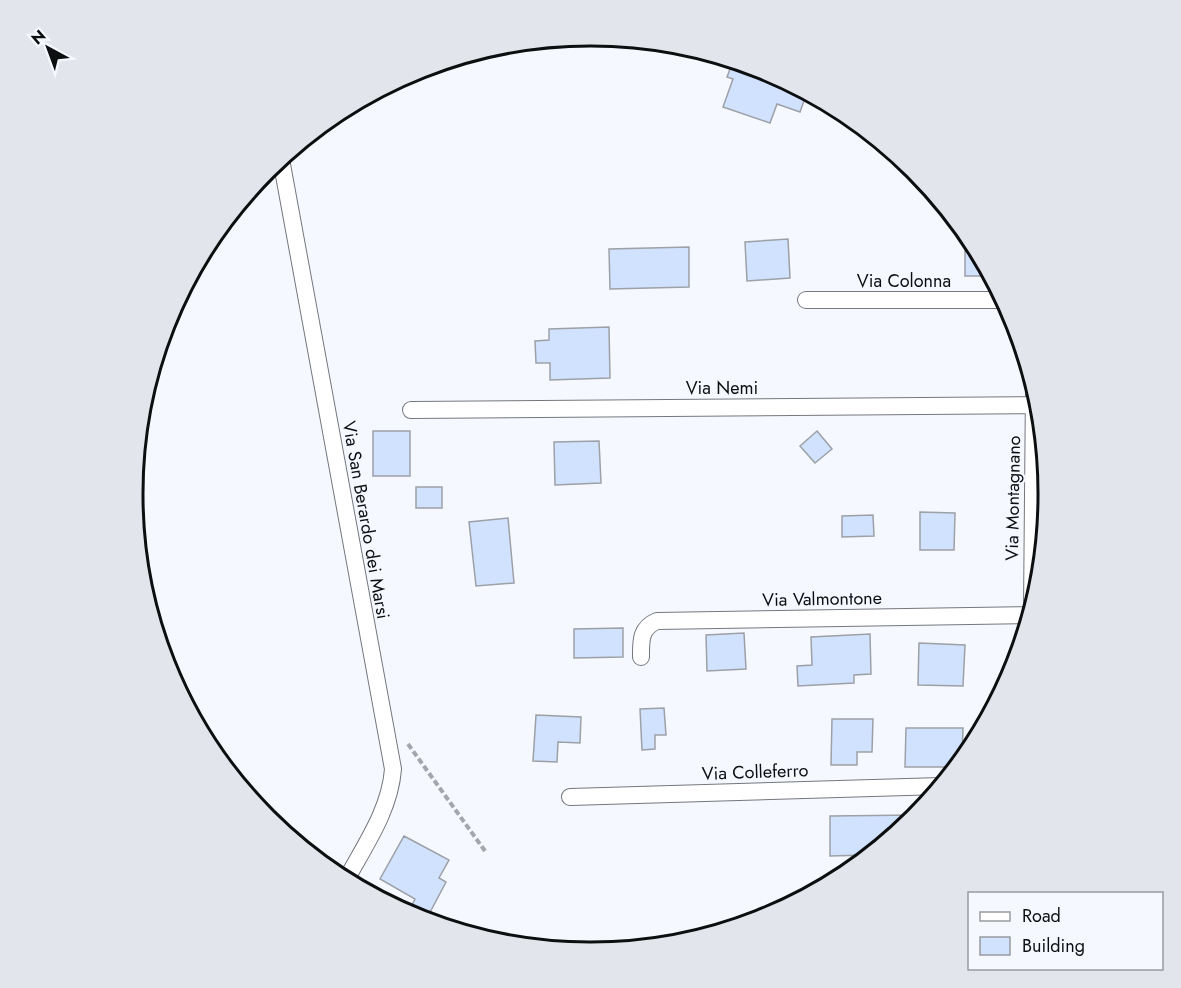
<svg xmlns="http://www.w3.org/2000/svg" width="1181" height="988" font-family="Jost,sans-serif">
<rect width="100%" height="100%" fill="#f5f9ff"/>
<path fill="#d0e2fe" stroke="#9da0a6" stroke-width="1.5" d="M733,61L766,71L784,80L782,86L806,95L800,112L777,104L770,123L723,107L733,79L727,77Z
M788,239L790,278L747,281L745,242Z
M965,244H974L991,276H965Z
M689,247V287L610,289L609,249Z
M609,327L610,378L550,380V363H536L535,341L549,340V329Z
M373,431H410V476H373Z
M817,431L832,449L815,463L800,446Z
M599,441L601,483L555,485L554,442Z
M416,487H442V508H416Z
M920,512L955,513L954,550H920Z
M873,515L874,536L842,537V516Z
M508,518L514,583L476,586L469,522Z
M623,628V657L574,658V629Z
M744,633L746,669L707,671L706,635Z
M870,634L871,674L854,675V683L798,686L797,666L812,665L811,637Z
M919,643L965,645L963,686L918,685Z
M664,708L666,735H655V749L642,750L640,709Z
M536,715L581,717L580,743L558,742L557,762L533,761Z
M832,719H873L872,752H857V765H831Z
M906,728H963L962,760L956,767H905Z
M916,815L869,855L830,856V816Z
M404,836L449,860L439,878L446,882L427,918L410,909L415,899L380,879Z"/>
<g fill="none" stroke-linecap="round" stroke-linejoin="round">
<g stroke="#74777c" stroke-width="18">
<path id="minor" d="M281,159L393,769C390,810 365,845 346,880
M806,300H1003
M411,410L1034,405
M1032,609L1034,386
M641,657C641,641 640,628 657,621L1030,615
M570,797L941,786"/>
</g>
<path stroke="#a3a6ab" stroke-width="4" stroke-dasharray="6 3" stroke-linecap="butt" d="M408,744L485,851"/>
<use href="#minor" stroke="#fff" stroke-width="16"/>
</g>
<g text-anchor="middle" stroke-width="4.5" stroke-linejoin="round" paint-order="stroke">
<g font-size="18" fill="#0d0e10" stroke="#f5f9ff">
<text x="904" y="287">Via Colonna</text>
<text x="722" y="394">Via Nemi</text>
<text transform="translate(1013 498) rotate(-89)" y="6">Via Montagnano</text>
<text transform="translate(366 520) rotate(80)" y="6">Via San Berardo dei Marsi</text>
<text transform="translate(822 599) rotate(-1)" y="6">Via Valmontone</text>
<text transform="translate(755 772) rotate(-2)" y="6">Via Colleferro</text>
</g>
</g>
<path d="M0 0H1181V988H0ZM590 46H591A447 447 0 0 1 1038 493V495A447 447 0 0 1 591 942H590A447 447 0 0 1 143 495V493A447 447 0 0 1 590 46Z" fill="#e2e6ec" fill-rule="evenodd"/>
<path fill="none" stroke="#0d0e10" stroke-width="3" d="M590 46H591A447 447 0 0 1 1038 493V495A447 447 0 0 1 591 942H590A447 447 0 0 1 143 495V493A447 447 0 0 1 590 46Z"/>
<rect x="968" y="892" width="195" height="78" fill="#f5f9ff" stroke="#989b9f" stroke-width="1.5"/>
<rect x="980" y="912" width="30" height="9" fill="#ffffff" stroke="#989b9f" stroke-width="1.5"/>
<text x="1022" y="922" font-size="18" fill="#0d0e10">Road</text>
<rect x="980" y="937" width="30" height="18" fill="#d0e2fe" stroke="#989b9f" stroke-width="1.5"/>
<text x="1022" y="952" font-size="18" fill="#0d0e10">Building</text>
<g transform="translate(48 48) rotate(319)" stroke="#f5f9ff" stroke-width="4.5" paint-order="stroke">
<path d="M0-4.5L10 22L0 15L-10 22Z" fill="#0d0e10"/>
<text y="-9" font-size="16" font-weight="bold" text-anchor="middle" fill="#0d0e10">N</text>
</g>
</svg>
